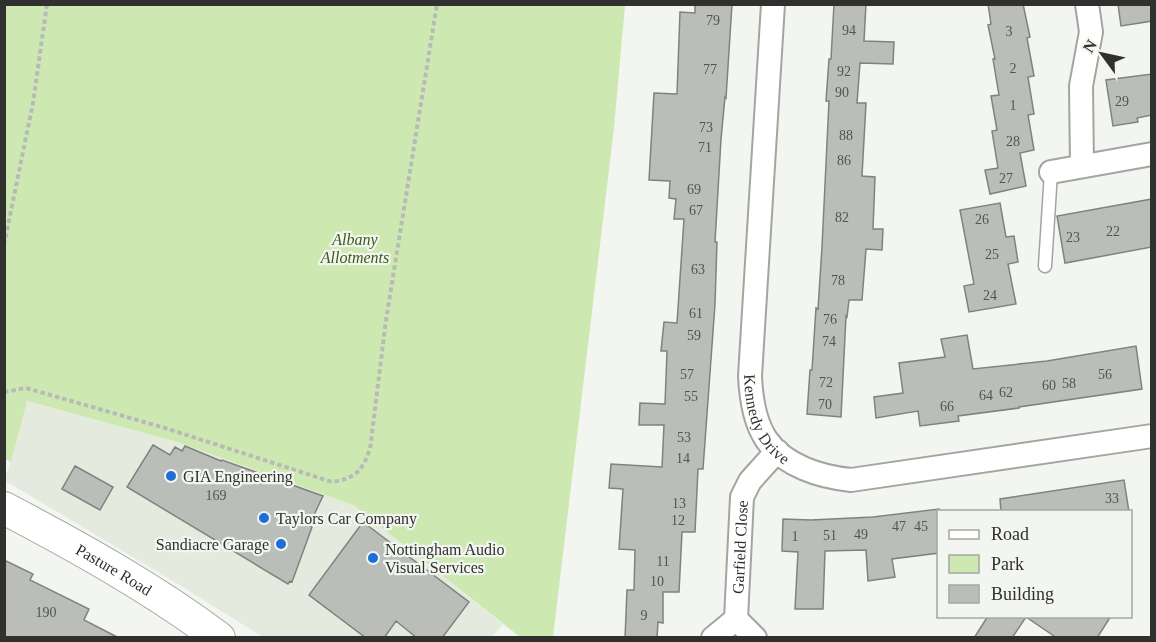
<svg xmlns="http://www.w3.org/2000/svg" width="1156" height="642" font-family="'Times New Roman',serif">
<rect width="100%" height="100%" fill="#f2f5f0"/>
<path fill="#e4ebde" d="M26,401L177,442L353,505L503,624L492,637H263L178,584L4,480L11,462Z"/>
<path fill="#cde9b1" d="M4,5H625L614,128L553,637H520L353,505L177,442L27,401L11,462L5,459Z"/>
<path fill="#bbbeb8" stroke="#7f827d" stroke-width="1.5" d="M695,4H732L726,98L725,97L721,139L715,242H717L715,304L703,469H698L695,532H682L679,592H663V623L658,622L657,638H625L627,590H634L635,550L619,549L623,489L609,488L611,464L662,467L664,425H639L640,403L665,404L667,351H661L664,322L677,323L684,219H674L676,199L669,198L670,181L649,180L654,93L677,94L680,12L695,13Z
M834,4H866L864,41L894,42L893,64L860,63L857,103H866L862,176L875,177L873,229H883L882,250L866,249L862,300H849L847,317L846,316L841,417L807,414L810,370H812L816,308L818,309L822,247L829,101H826L829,59H831Z
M988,4H1023L1030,37L1027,38L1034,76L1028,77L1034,114L1028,115L1034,150L1020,153L1026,186L990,194L985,170L998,168L992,131L997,130L991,96L999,95L993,59H995L988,25L991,24Z
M1118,4H1152V21L1121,26Z
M1152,74V115L1137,118L1138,122L1113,126L1106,80Z
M1152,199V247L1065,263L1057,216Z
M1000,203L1006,237L1014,236L1018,262L1008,264L1016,304L969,312L964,286L974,284L960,210Z
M967,335L973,369L1047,361L1136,346L1142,389L1019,407V408L958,416L959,421L920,426L918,411L876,418L874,397L903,393L899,363L945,357L941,339Z
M153,445L170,455L175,447L182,451L185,446L221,461L222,460L323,496L309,525L312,527L292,582L290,581L288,584L127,487Z
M75,466L113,487L100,510L62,489Z
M1124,480L1129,512H1001L1000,499Z
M939,509V553L892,559L895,577L868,581L866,550L825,551L823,609H795L798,552L782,551L783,519L811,520L873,517Z
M363,522L469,602L442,638H417L396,621L384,638H366L309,595Z
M4,560L33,574L30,580L89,609L84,620L119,638H4Z
M988,616H1111L1097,638H1057L1026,617L1012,638H974Z"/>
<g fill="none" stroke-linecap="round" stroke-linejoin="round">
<g stroke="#a2a5a0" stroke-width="15">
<path id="lane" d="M1045,266L1051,172"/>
</g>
<g stroke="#a2a5a0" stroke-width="26">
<g id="street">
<path id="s1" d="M773,4L750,376C751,398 754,421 766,439C784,466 821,477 851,480L1152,436"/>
<path d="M1082,166L1081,86L1091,32L1087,4"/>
<path d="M1051,172L1152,154"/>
<path id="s2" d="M736,619L742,497L750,481L777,451"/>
<path d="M713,638L736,619L755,638"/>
</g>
</g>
<g stroke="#a2a5a0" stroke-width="34">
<g id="secondary">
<path id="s3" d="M4,508C78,547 152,588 219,638"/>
</g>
</g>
<path stroke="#b8bab6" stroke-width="4" stroke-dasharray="4.5 3" stroke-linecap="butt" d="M4,245L33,103L47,4
M4,392L26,388L165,428L332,482C356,478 362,471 370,449L386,320L437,4"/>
<use href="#lane" stroke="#fff" stroke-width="12"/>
<use href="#street" stroke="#fff" stroke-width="22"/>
<use href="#secondary" stroke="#fff" stroke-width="32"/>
</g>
<g fill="#1f6dd7" stroke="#f2f5f0" stroke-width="2">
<circle cx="171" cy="476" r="6"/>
<circle cx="264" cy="518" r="6"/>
<circle cx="281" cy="544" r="6"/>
<circle cx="373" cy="558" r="6"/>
</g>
<g text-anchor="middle" stroke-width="4.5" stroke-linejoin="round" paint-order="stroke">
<g font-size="14" fill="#535451">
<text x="713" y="25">79</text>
<text x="849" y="35">94</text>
<text x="1009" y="36">3</text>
<text x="1013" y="73">2</text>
<text x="710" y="74">77</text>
<text x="844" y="76">92</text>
<text x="842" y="97">90</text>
<text x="1122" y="106">29</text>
<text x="1013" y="110">1</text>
<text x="706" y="132">73</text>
<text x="846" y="140">88</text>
<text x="1013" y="146">28</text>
<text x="705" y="152">71</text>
<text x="844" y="165">86</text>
<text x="1006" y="183">27</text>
<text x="694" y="194">69</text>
<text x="696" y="215">67</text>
<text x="842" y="222">82</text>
<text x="982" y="224">26</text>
<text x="1113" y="236">22</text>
<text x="1073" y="242">23</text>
<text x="992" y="259">25</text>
<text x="698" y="274">63</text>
<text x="838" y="285">78</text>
<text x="990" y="300">24</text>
<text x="696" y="318">61</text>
<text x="830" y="324">76</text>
<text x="694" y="340">59</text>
<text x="829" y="346">74</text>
<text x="687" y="379">57</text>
<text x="1105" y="379">56</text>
<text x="826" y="387">72</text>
<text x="1069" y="388">58</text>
<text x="1049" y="390">60</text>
<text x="1006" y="397">62</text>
<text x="986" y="400">64</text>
<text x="691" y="401">55</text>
<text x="825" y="409">70</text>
<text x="947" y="411">66</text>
<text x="684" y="442">53</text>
<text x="683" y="463">14</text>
<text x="216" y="500">169</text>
<text x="1112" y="503">33</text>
<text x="679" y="508">13</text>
<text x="678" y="525">12</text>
<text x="899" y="531">47</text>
<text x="921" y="531">45</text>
<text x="861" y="539">49</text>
<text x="830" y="540">51</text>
<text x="795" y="541">1</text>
<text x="663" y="566">11</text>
<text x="657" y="586">10</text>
<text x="46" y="617">190</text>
<text x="644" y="620">9</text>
</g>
<g font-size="16" font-style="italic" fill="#3d5917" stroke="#f2f5f0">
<text x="355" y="245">Albany<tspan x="355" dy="18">Allotments</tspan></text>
</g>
<g font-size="16" fill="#30312f" stroke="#f2f5f0">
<text dy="6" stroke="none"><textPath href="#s1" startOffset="420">Kennedy Drive</textPath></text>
<text dy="6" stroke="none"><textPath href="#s2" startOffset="72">Garfield Close</textPath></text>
<text dy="6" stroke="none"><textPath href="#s3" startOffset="126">Pasture Road</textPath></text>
</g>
<g font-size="16" fill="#30312f" stroke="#f2f5f0" text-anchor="start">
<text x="183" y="482">GIA Engineering</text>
<text x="276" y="524">Taylors Car Company</text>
<text x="269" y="550" text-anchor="end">Sandiacre Garage</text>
<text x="385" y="555">Nottingham Audio<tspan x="385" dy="18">Visual Services</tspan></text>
</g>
</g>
<rect width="1156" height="642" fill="none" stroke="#30312f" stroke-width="12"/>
<rect x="937" y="510" width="195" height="108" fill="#f2f5f0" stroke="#a4a7a3" stroke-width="1.5"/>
<rect x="949" y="530" width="30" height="9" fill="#ffffff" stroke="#a4a7a3" stroke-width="1.5"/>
<text x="991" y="540" font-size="18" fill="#30312f">Road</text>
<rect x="949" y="555" width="30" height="18" fill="#cde9b1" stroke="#a4a7a3" stroke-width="1.5"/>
<text x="991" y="570" font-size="18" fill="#30312f">Park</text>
<rect x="949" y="585" width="30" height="18" fill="#bbbeb8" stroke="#a4a7a3" stroke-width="1.5"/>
<text x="991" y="600" font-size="18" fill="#30312f">Building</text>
<g transform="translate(1102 54) rotate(303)" stroke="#f2f5f0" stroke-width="4.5" paint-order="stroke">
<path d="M0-4.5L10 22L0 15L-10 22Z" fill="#30312f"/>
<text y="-9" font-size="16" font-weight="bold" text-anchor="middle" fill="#30312f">N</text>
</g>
</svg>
